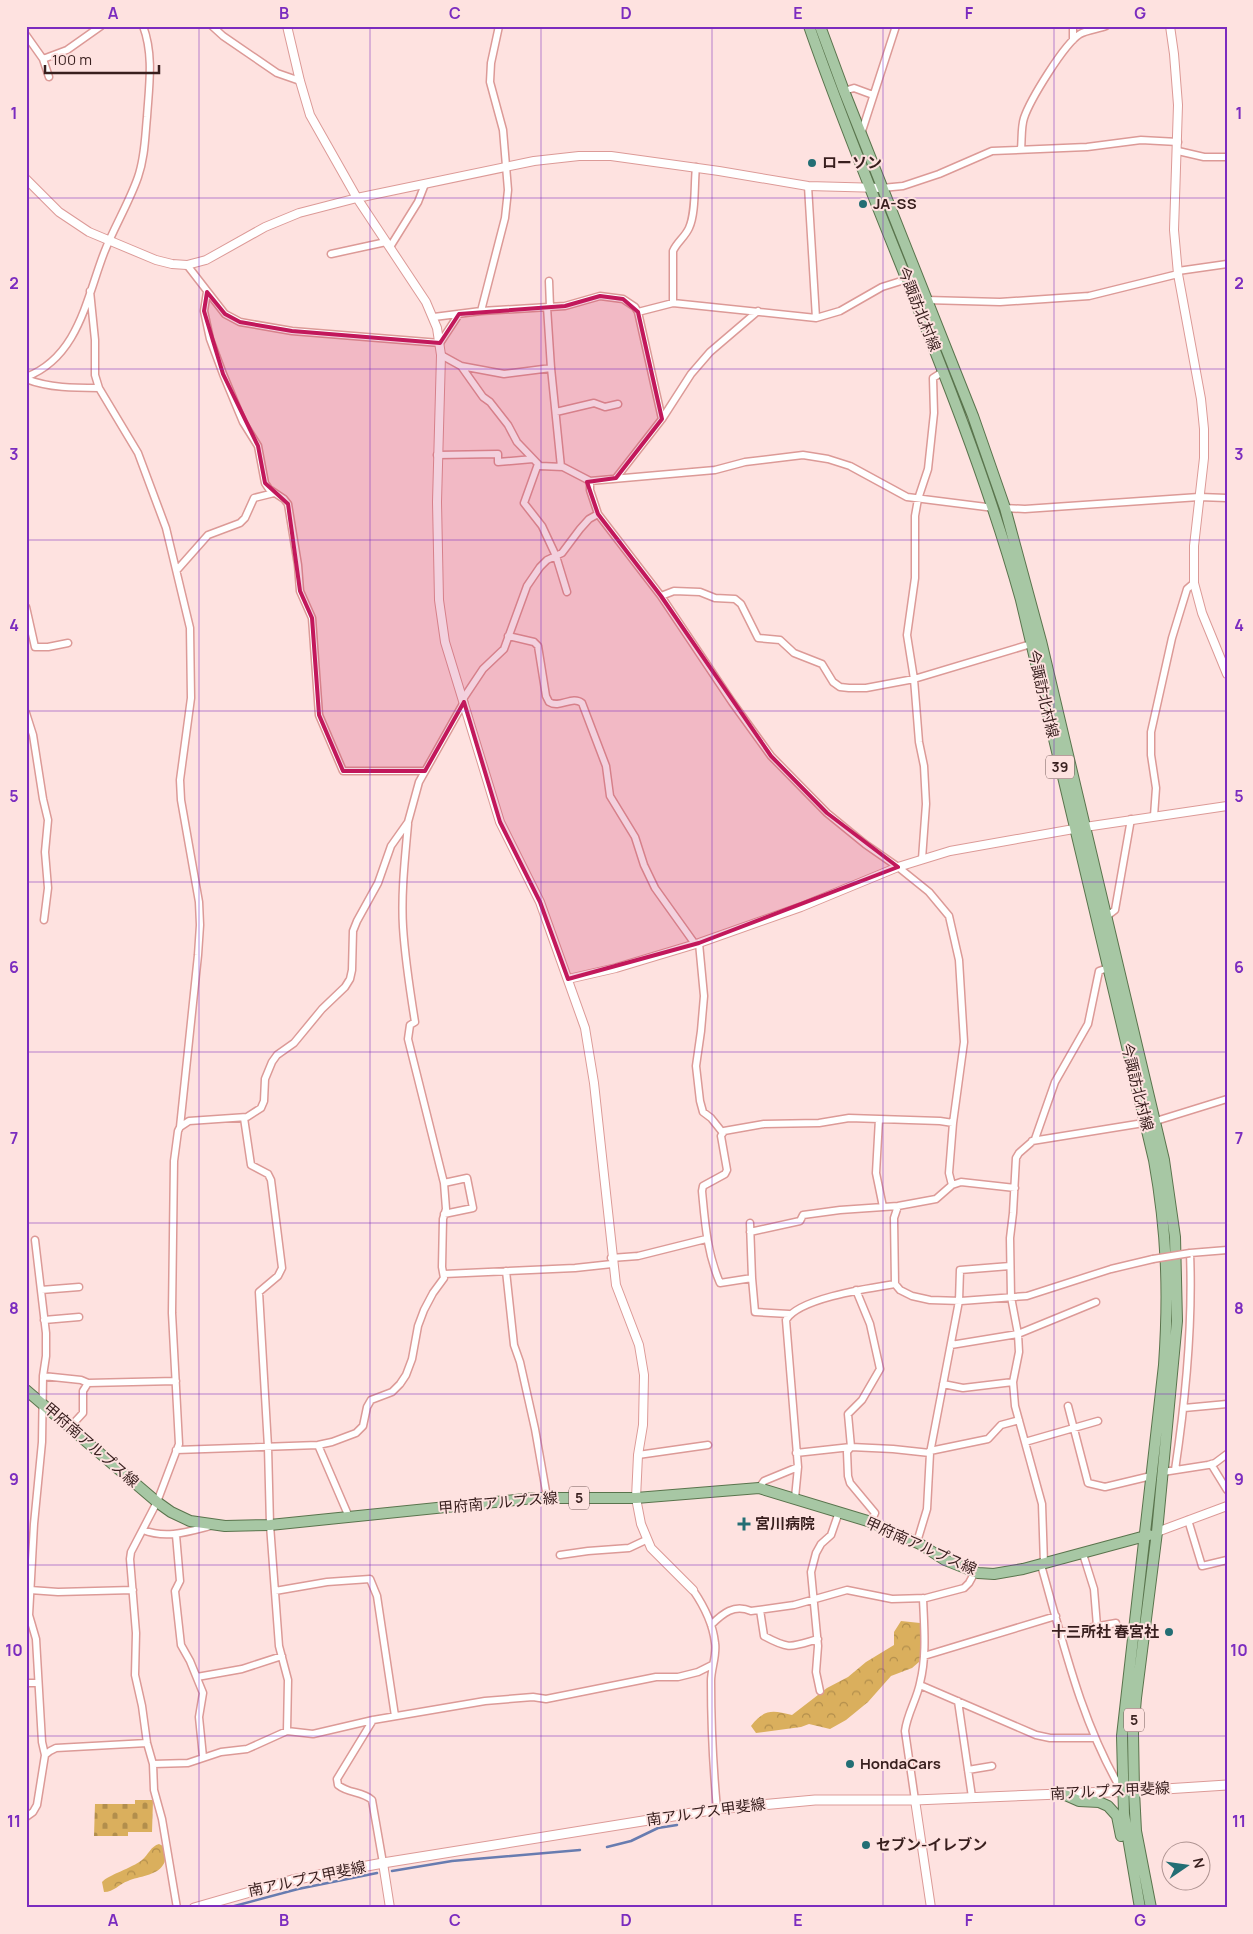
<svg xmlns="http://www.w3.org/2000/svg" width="1253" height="1934" font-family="Manrope,'Noto Sans JP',sans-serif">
<defs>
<pattern id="forest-crowns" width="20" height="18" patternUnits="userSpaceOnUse" patternTransform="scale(1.25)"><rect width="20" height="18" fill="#daaf5d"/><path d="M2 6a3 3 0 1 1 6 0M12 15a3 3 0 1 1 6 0" fill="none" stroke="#b28e4c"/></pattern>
<pattern id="cemetery-stones" width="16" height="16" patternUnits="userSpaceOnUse" patternTransform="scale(1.25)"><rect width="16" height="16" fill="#daaf5d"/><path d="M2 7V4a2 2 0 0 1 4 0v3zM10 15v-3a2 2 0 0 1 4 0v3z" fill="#b28e4c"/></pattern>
</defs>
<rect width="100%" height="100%" fill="#fee2e0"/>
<path fill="url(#forest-crowns)" d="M901,1621L920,1623L922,1649L919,1662L912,1668L891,1676L868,1702L846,1720L830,1729L809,1724L801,1727L756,1733L751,1726C764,1709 772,1710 792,1715L827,1688L848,1677L866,1662L894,1645V1632Z
M159,1844L163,1846C164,1852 167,1860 163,1865C156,1876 139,1876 128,1881C119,1884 114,1892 104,1892L102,1882C108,1875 132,1868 142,1860C148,1855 151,1846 159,1844Z"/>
<path fill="url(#cemetery-stones)" d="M135,1800H153L152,1832H128V1836H94L95,1804H135Z"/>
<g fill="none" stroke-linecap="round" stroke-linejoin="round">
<path stroke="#687cb0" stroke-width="2.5" d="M607,1847L631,1841L658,1828L677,1825
M392,1871L452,1861L580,1850
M227,1908L298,1889L377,1873"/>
<g stroke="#dc9a97" stroke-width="9">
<path id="minor" d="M212,26L223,36L277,73L300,81
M26,35L43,59L49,77
M1073,40V26
M43,59L67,50L101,26
M844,91L854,88L873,95
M861,134L896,26
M1021,149C1022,139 1021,127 1024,118C1030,100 1064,44 1080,34C1087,30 1098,29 1106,26
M1178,151L1204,157H1227
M808,186L816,318
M882,188L903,186L939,174L992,151L1087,147L1141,140L1178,142
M390,247L418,202L425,184
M331,254L386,242
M187,265L225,314L240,322L292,331L440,343L459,314
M1178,271L1227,264
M549,281L550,307
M90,291L95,340V375L99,388L138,453L166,528L190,628L191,698L180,780L181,800L199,902L200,925L198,955L180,1127
M207,292L204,311L210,339L223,374L243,422L258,446L265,483L269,489L284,499L288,504L298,565L300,591L312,618L319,715L343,771H425
M926,300L1000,302L1089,296L1178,274
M673,303V251C677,242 685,237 689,228C696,213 694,185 696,167
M547,307L551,368L561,467
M481,311L505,218L508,190L503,130L490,82L491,63L499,26
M638,312L673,303L816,318L840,311L882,287L917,276
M434,317L481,311L565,306L600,296L623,299L635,307L638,312L662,419
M441,355L461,366L483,397L490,402L508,425L517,442L540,466L563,467L590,481L715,470L745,462L803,455L828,459L850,466L907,497L994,508
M461,366L504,374L551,368
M26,377C78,357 86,300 104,253C114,227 129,203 138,177C145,157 145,137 147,117C149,86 154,55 143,26
M26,379C49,388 75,388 99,388
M556,412L594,403L605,407L618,404
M437,455L498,454V462L533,459
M538,464L524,503L542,526L556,556L567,592
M616,478L662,419L691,374L710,352L758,311
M590,481V490L598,514L661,596L732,702L771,756L827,813L865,844L898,867L929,892L949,916L959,960L964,1042L953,1123L949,1173L952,1185
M1004,508L1025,509L1199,497L1227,498
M177,570L208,535L240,523L245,518L254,498L274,493
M661,596L674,591L700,592L715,598L735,599L741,604L758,638L780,640L794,653L822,664L833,682L840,687L849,688H866L914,679L1031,644
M26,607L35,647H48L68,643
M508,636L534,642L538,646L546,696L549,702C560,709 572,695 582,703L606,766L610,796L635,837L644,865L655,888L695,944
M463,699L483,669L504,649L527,586L540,567L547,560L562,553L580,529L589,519L598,514
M26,713L33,735L43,799L48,820L45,852L48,888L44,920
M1154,816L1156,788L1151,755V732L1172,638L1187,589L1194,583
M922,859L926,804L924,766L919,742L914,679L907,635L915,578V516L918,499L928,469L934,413L933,378L944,371
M1106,917L1115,910L1131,819
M699,943L704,996L701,1031L696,1066L700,1101L703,1112L711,1118L723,1133
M244,1118L251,1165L268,1174L271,1180L282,1268L278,1276L259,1292L268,1447L270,1525L279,1646L288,1680L287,1731
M879,1119L876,1173L883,1207
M1032,1141L1156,1121L1227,1099
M444,1183L467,1178L473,1208L444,1214
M750,1223L752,1278
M750,1232L800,1221L803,1215L840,1210L898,1206L936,1199L952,1185L961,1182L1015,1188
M35,1240L46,1333V1356L43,1376L42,1442L34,1524L29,1615L36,1639L42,1742L45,1755
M611,1258L638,1256L706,1239
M506,1271L514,1345L520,1362L535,1429L547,1497
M444,1274L575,1268L612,1264
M895,1284L894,1218L898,1206
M41,1290L79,1287
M856,1290L870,1324L880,1369L862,1400L848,1414L851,1447L847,1452L848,1476L850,1483L875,1513L871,1522
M789,1314L755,1312L752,1278L720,1283C707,1253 705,1223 702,1191L703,1186L725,1174L727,1170L721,1136L724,1131L764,1124L819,1123L849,1118L940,1121L953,1123
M44,1320L79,1317
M951,1345L1018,1334L1096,1302
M43,1376L81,1380L88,1383L176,1381
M943,1384L963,1388L1013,1382
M1068,1406L1088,1483L1105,1487L1151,1476
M1184,1408L1227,1404
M70,1427L83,1413V1391L88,1383
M1025,1442L1098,1421
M318,1445L349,1517
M176,1450L318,1445L332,1442L356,1433L363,1426L367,1407L371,1400L392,1392L400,1384L406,1375L412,1359L418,1326L424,1310L433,1293L444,1278L442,1267L443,1219L446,1209L444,1183L408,1039L410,1025L415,1022C410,991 405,959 403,927C401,893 405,858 408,824
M930,1451L988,1439L1001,1425L1019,1420
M796,1453L851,1447L893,1449L930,1453
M638,1455L708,1445
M1211,1464L1227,1490
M1175,1470C1186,1397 1193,1326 1190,1253L1227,1250
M1163,1472L1208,1465L1215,1463L1227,1454
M759,1488L764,1481L798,1467
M795,1498L798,1467L786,1320C799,1298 870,1288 895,1284L900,1290L912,1296L930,1300L961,1301L1027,1296L1111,1269L1153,1259
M1188,1520L1202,1566L1227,1560
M143,1530C166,1539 187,1532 210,1526
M176,1535L180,1581L175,1591L181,1645L190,1661L203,1693L199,1717L203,1757
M917,1542L927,1509L930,1453L959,1301L960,1270L1010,1266
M1083,1554L1094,1589L1097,1626
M560,1555L588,1551L629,1548L646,1540
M1044,1564L1042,1504L1015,1406L1013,1382L1019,1352L1018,1334L1011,1297L1010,1238L1013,1213L1016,1158L1019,1153L1035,1139L1055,1082L1088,1024L1099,971L1108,968
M1041,1565C1063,1642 1081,1722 1122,1791
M30,1590L58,1592L133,1590
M693,1590C704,1606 713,1624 715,1643C717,1655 711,1669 711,1681C711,1724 713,1766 717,1809
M275,1591L327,1582L370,1579L377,1596L395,1716
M760,1610L764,1636C790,1650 791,1647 818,1639
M711,1625C723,1613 734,1604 751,1611L794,1605L847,1590L892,1599L926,1598L964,1588L969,1583L975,1572
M1060,1633L1116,1623
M924,1656L1056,1616
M197,1677L242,1669L282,1656
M26,1683H38
M920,1685L1036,1735L1050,1738H1095
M820,1691L816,1672L818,1646L811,1572L816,1553L821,1544L831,1535L839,1512
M958,1701L972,1797
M373,1720L337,1779L338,1785C349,1794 362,1791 372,1800L383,1863
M153,1764L188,1763L221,1752L247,1749L287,1731L313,1734L373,1720L485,1701L533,1697L546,1699L656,1677H678L698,1672L712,1665
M968,1770L992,1766
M915,1800L905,1731C907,1714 917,1699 920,1683C927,1655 924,1626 923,1598
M26,1817L33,1812L37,1805L45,1755L50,1751L56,1748L147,1743
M177,1908L162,1819L154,1790L153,1764L147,1743L142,1706L135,1675L136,1633L130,1559L131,1552L157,1502L179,1444L172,1313L174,1161L178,1131L180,1127L189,1121L247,1117L261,1108L264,1101L265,1079L272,1062L277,1055L294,1043L322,1009L345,987L350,979L352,970L353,931L357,921L378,883L391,846L408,822L419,782L464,702"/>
</g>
<g stroke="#dc9a97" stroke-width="10">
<path id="tertiary" d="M287,26L300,81L310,115L357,198L426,302L437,328L441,355L437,502L439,600L445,642L500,822L540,902L585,1028L594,1083L616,1285L639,1345L644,1375L643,1425L638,1455L636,1498L641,1524L651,1548L693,1590
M1170,26L1174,54L1178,105L1174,230L1178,274L1201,399L1204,429V458L1194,546V583L1202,613L1227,674
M26,179L59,212L89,232L156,260L172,264L187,265L206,260L265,227L299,213L357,198L534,161L579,156H611L719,171L808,186L882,188
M568,979L616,968L699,943L801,907L898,867L950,851L1085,827L1227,806
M1157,1532L1227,1506
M915,1800L931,1908
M383,1863L390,1908"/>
</g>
<g stroke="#dc9a97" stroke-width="11">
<path id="secondary" d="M194,1908L292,1880L383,1863L717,1809L815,1800H915L1134,1791L1227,1785"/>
</g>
<g stroke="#5a744d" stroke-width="12">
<path id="primary" d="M809,26C876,219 966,403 1021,600L1154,1160C1167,1232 1169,1293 1164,1365L1122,1736L1124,1814L1140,1908
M820,26L844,91L973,416L1005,508L1041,641L1164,1160L1175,1237L1177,1321L1157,1532L1136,1698L1133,1733L1134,1791L1136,1831L1151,1908
M26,1390L157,1502L171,1512L190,1521L225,1526L270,1525L534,1498H636L759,1488L871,1522L920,1544L945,1560L978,1573L994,1574L1023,1569L1149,1535
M1063,1794L1079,1801L1099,1802L1108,1806L1117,1816L1121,1836"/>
</g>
<use href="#minor" stroke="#fff" stroke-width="6"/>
<use href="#tertiary" stroke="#fff" stroke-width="8"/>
<use href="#secondary" stroke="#fff" stroke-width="9"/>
<use href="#primary" stroke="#a7c7a4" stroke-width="10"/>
<g stroke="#dc9a97" stroke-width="9" stroke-linecap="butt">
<path id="minor-bridge" d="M1153,1259L1190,1253"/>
</g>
<use href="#minor-bridge" stroke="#fff" stroke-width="6"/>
</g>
<path fill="#c2185b" fill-opacity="0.2" stroke="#c2185b" stroke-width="4" stroke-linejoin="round" d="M207,292L225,314L240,322L292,331L440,343L459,314L565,306L600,296L623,299L638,312L662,419L616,478L587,482L598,514L661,596L771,756L827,813L898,867L699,943L568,979L540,902L500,822L464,702L425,771H343L319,715L312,618L300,591L288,504L265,483L258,446L223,374L204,311Z"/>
<path fill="none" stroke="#7b2cbf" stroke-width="1" stroke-opacity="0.55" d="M199,26V1908M370,26V1908M541,26V1908M712,26V1908M883,26V1908M1054,26V1908M26,198H1227M26,369H1227M26,540H1227M26,711H1227M26,882H1227M26,1052H1227M26,1223H1227M26,1394H1227M26,1565H1227M26,1736H1227"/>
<g fill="#236e74" stroke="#fee2e0" stroke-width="2">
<circle cx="812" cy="163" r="5"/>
<circle cx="863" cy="204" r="5"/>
<path d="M741.5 1516.5h5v5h5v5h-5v5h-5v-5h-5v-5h5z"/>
<circle cx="1169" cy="1632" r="5"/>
<circle cx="850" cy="1764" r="5"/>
<circle cx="866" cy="1845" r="5"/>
</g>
<g text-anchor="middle" stroke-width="4" stroke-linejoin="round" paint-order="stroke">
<g fill="#fee2e0" stroke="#735a58" stroke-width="1">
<rect x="1046" y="755.5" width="28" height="23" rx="4"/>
<rect x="569" y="1486.5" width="20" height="23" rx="4"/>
<rect x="1124" y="1708.5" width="20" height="23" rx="4"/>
</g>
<g font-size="14" font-weight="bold" fill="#381f1e">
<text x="1060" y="772">39</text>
<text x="579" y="1503">5</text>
<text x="1134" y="1725">5</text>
</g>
<g font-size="15" font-weight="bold" fill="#381f1e" stroke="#fee2e0" text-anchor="start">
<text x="822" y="168">ローソン</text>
<text x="873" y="209">JA-SS</text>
<text x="755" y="1529">宮川病院</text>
<text x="1159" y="1637" text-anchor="end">十三所社 春宮社</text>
<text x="860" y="1769">HondaCars</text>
<text x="876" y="1850">セブン-イレブン</text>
</g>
<g font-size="15" fill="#381f1e" stroke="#fee2e0">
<text transform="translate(919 309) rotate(68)" y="5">今諏訪北村線</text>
<text transform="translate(1043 694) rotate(77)" y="5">今諏訪北村線</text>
<text transform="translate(1137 1087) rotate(76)" y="5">今諏訪北村線</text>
<text transform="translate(91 1445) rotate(41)" y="5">甲府南アルプス線</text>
<text transform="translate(498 1503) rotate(-5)" y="5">甲府南アルプス線</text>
<text transform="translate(921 1546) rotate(24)" y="5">甲府南アルプス線</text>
<text transform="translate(1110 1791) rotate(-3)" y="5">南アルプス甲斐線</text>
<text transform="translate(706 1812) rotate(-8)" y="5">南アルプス甲斐線</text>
<text transform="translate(307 1879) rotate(-12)" y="5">南アルプス甲斐線</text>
</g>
</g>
<rect width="1253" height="1934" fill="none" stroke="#fee2e0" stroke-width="55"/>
<g transform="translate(1186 1866) rotate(77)"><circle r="24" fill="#fee2e0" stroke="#af9492"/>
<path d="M0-4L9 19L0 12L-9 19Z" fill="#236e74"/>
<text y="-8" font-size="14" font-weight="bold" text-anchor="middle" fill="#381f1e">N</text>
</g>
<path d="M45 65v8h114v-8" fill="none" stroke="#381f1e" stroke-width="2.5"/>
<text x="52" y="65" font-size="15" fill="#381f1e" stroke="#fee2e0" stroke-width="4" paint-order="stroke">100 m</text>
<rect x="28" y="28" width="1198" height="1878" fill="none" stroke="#7b2cbf" stroke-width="2"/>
<g font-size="16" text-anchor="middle" font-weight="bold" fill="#7b2cbf">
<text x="113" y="19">A</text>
<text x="284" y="19">B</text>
<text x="455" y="19">C</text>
<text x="626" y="19">D</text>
<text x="798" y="19">E</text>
<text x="969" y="19">F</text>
<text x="1140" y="19">G</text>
<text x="14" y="119">1</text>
<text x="1239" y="119">1</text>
<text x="14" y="289">2</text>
<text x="1239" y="289">2</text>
<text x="14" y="460">3</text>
<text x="1239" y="460">3</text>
<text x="14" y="631">4</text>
<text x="1239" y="631">4</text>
<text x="14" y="802">5</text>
<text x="1239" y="802">5</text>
<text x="14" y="973">6</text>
<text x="1239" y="973">6</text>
<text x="14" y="1144">7</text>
<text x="1239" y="1144">7</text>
<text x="14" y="1314">8</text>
<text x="1239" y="1314">8</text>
<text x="14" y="1485">9</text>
<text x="1239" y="1485">9</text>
<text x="14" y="1656">10</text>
<text x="1239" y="1656">10</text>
<text x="14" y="1827">11</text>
<text x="1239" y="1827">11</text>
<text x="113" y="1926">A</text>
<text x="284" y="1926">B</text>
<text x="455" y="1926">C</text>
<text x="626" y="1926">D</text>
<text x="798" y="1926">E</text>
<text x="969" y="1926">F</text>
<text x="1140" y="1926">G</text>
</g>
</svg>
